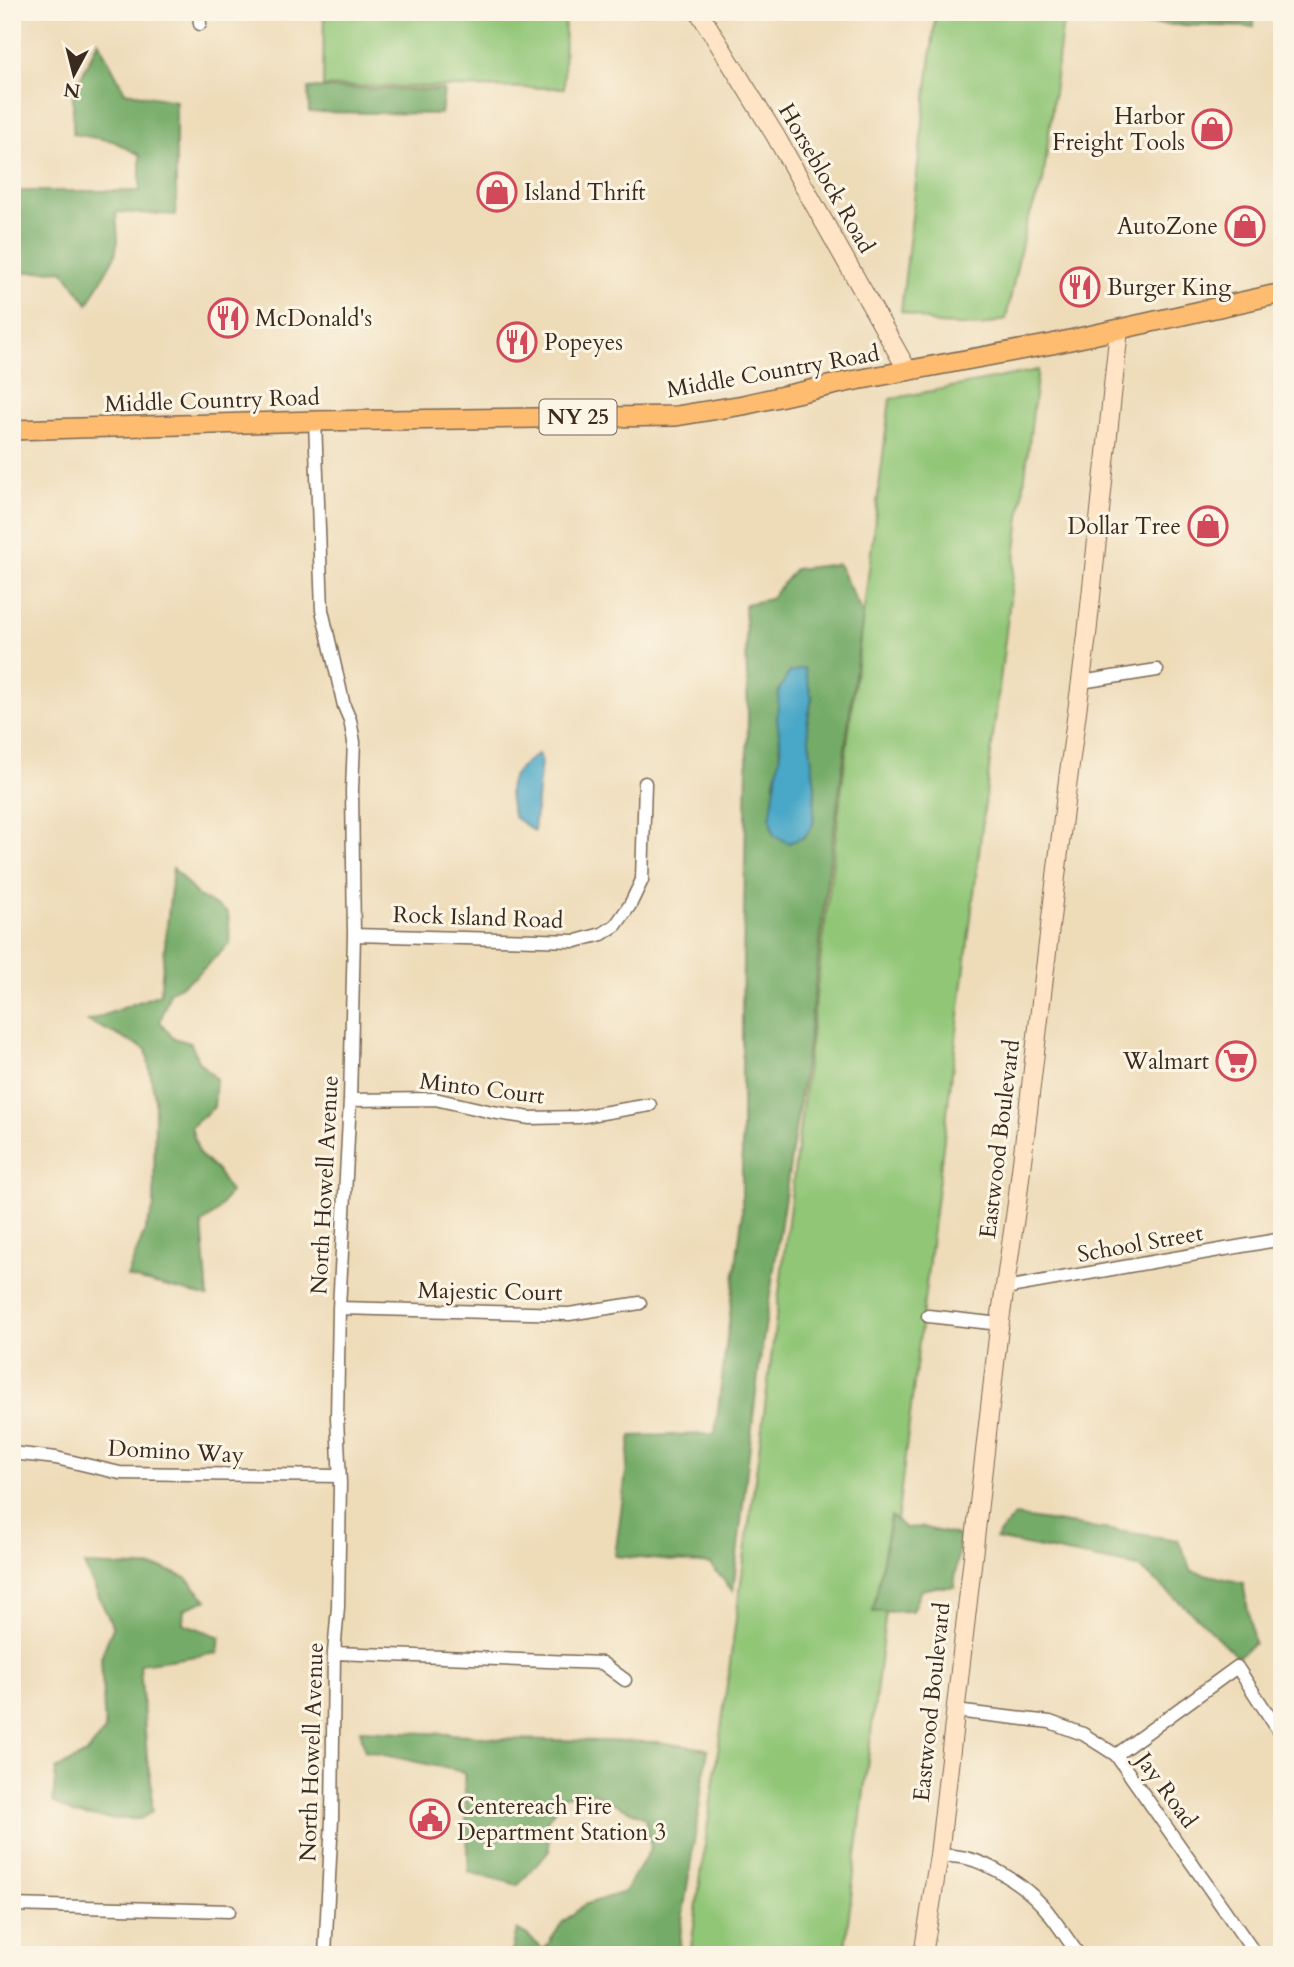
<svg xmlns="http://www.w3.org/2000/svg" width="1294" height="1967" font-family="Cardo,serif">
<rect width="100%" height="100%" fill="#fcf5e5"/>
<filter id="ink" filterUnits="userSpaceOnUse"><feTurbulence type="fractalNoise" baseFrequency=".0143" numOctaves="2"/><feDisplacementMap in="SourceGraphic" scale="14" xChannelSelector="R" yChannelSelector="G"/><feConvolveMatrix kernelMatrix="1 2 1 2 8 2 1 2 1" color-interpolation-filters="sRGB"/></filter>
<filter id="wash" filterUnits="userSpaceOnUse"><feTurbulence type="fractalNoise" baseFrequency=".00686" numOctaves="4" result="noise"/><feDisplacementMap in="SourceGraphic" scale="28" xChannelSelector="R" yChannelSelector="G"/><feGaussianBlur stdDeviation="1.57" result="paint"/><feColorMatrix in="noise" values="0 0 0 0 0 0 0 0 0 0 0 0 0 0 0 0 0 1.4 0 .05"/><feComposite in="paint" operator="in"/></filter>
<g filter="url(#wash)">
<rect width="100%" height="100%" fill="#eedcb9"/>
<path fill="#91c677" stroke="#66784a" stroke-width="2" d="M324,12H565L564,88L323,86Z
M936,12H1064L1043,182L1026,224L1006,319L982,326L937,324L901,311Z
M1038,370L844,1955H690L766,1399L890,399Z"/>
<path fill="#74ab68" stroke="#586a43" stroke-width="2" fill-rule="evenodd" d="M1142,12H1254V27L1142,24Z
M98,41L125,92L176,101V215L116,212L118,240L115,256L88,304L63,270L12,273V191H140V155L113,141L73,134V94Z
M308,88L444,90L441,114L309,112Z
M838,564L863,615L827,883L808,1046L759,1367L733,1591L710,1564L615,1556L631,1436L715,1434L742,1217V1012L748,716L745,604L770,599L795,569ZM812,698L807,723L815,787L813,825L804,837L774,784L779,765L780,735Z
M173,868L197,895L228,913L230,943L195,977L170,992L160,1022L173,1038L191,1043L198,1061L216,1079L214,1107L191,1127L199,1154L217,1171L230,1192L216,1213L202,1223L208,1297L127,1277L154,1207L155,1099L146,1049L88,1021L160,994Z
M891,1516L905,1528L921,1527L960,1536L954,1587H936L921,1590L912,1611L873,1612Z
M1014,1516L1178,1540L1192,1571L1243,1583L1254,1643L1237,1657L1199,1619L1139,1567L995,1539Z
M84,1565L163,1568L186,1578L207,1600L184,1609L183,1623L220,1637L218,1653L140,1664L147,1758L152,1787V1812L140,1819H114L74,1814L53,1802L56,1769L86,1754L105,1731L101,1657L113,1627Z
M360,1730L470,1735L498,1739L657,1742L708,1749L681,1927L679,1955H511L517,1930L526,1934L544,1950L562,1923L584,1905L624,1892L651,1848L645,1818L592,1792L564,1796L547,1820L549,1851L518,1885L469,1872L464,1772L365,1751Z"/>
<path fill="#48a7c7" stroke="#426872" stroke-width="2" d="M804,668L812,698L807,723L815,787L813,825L804,837L789,843L774,836L770,819L781,747L777,719L779,690L789,673Z
M538,754L541,761L534,831L514,817C503,784 510,773 538,754Z"/>
</g>
<g filter="url(#ink)">
<g fill="none" stroke-linecap="round" stroke-linejoin="round">
<g stroke="#7a6854" stroke-width="15">
<path id="street" d="M199,12L200,24
M315,421L322,610L344,706L350,720L354,742L352,790L354,935L350,1100L339,1308L337,1418L340,1483L338,1607L334,1653L332,1819L325,1955
M1081,682L1157,670
M354,935L576,941L602,934L616,925L630,905L642,880L645,783
M350,1100L435,1099L492,1112L530,1118L578,1117L650,1105
M1005,1288L1282,1239
M339,1308L569,1314L640,1303
M928,1316L1000,1324
M12,1453L56,1458L120,1473L339,1476
M334,1653L602,1663L625,1680
M955,1711L1050,1722L1083,1734L1116,1755L1256,1955
M1116,1755L1237,1667L1282,1736
M939,1855C948,1856 957,1856 966,1858C992,1864 1025,1886 1043,1906C1056,1921 1067,1939 1079,1955
M12,1905L229,1911"/>
</g>
<g stroke="#7a6854" stroke-width="20">
<path id="secondary" d="M699,12L775,135L908,371
M923,1955L939,1855L999,1328L1017,1203L1063,818L1087,635L1119,329"/>
</g>
<g stroke="#7a6854" stroke-width="22">
<path id="primary" d="M12,430L315,421L676,416L743,405L846,382L1052,344L1282,293"/>
</g>
<use href="#street" stroke="#fff" stroke-width="12"/>
<use href="#secondary" stroke="#ffe4c6" stroke-width="18"/>
<use href="#primary" stroke="#febc70" stroke-width="19"/>
</g>
</g>
<defs>
<g id="shop-ring" transform="scale(2.0125)"><circle r="9.5" fill="#fcf5e5" stroke="#d1495b" stroke-width="1.5"/><path d="M-5-2.5h2.3a2.7 3.5 0 0 1 5.4 0H5L5.5 6h-11ZM-1.5-2.5h3a1.5 2.3 0 0 0-3 0Z" fill="#d1495b"/></g>
<g id="restaurant-ring" transform="scale(2.0125)"><circle r="9.5" fill="#fcf5e5" stroke="#d1495b" stroke-width="1.5"/><path d="M-5-6h1v4h1v-4h1v4h1v-4h1v5L-1.5 .5V6h-2V.5L-5-1ZM5-6V6H3V1.5H1.5Q1.5-4 5-6Z" fill="#d1495b"/></g>
<g id="supermarket-ring" transform="scale(2.0125)"><circle r="9.5" fill="#fcf5e5" stroke="#d1495b" stroke-width="1.5"/><path d="M-6-5.5h2.5l.6 2H6L4.5 2H-2.5L-4.4-4H-6ZM-1.5 3.2a1.3 1.3 0 1 0 .1 0ZM3 3.2a1.3 1.3 0 1 0 .1 0Z" fill="#d1495b"/></g>
<g id="civic-ring" transform="scale(2.0125)"><circle r="9.5" fill="#fcf5e5" stroke="#d1495b" stroke-width="1.5"/><path d="M-.6-6.5H3V-4.5H.6V-3L4-1V1h2V6H-6V1h2V-1L-.6-3ZM-1.2 2.5V6h2.4V2.5Z" fill="#d1495b"/></g>
</defs>
<g fill-rule="evenodd">
<use href="#shop-ring" x="1212" y="129"/>
<use href="#shop-ring" x="497" y="192"/>
<use href="#shop-ring" x="1245" y="226"/>
<use href="#restaurant-ring" x="1080" y="287"/>
<use href="#restaurant-ring" x="228" y="318"/>
<use href="#restaurant-ring" x="517" y="342"/>
<use href="#shop-ring" x="1208" y="526"/>
<use href="#supermarket-ring" x="1236" y="1061"/>
<use href="#civic-ring" x="430" y="1819"/>
</g>
<g text-anchor="middle" stroke-width="6" stroke-linejoin="round" paint-order="stroke">
<rect fill="#fcf5e5" stroke="#75675a" stroke-width="2" x="539.5" y="399.5" width="77" height="35" rx="5"/>
<g font-size="21" font-weight="bold" fill="#3b2a1e">
<text x="578" y="424">NY 25</text>
</g>
<g font-size="23" fill="#3b2a1e" stroke="#fcf5e5" text-anchor="start">
<text x="1185" y="124" text-anchor="end">Harbor<tspan x="1185" dy="26">Freight Tools</tspan></text>
<text x="524" y="200">Island Thrift</text>
<text x="1218" y="234" text-anchor="end">AutoZone</text>
<text x="1107" y="295">Burger King</text>
<text x="255" y="326">McDonald's</text>
<text x="544" y="350">Popeyes</text>
<text x="1181" y="534" text-anchor="end">Dollar Tree</text>
<text x="1209" y="1069" text-anchor="end">Walmart</text>
<text x="457" y="1814">Centereach Fire<tspan x="457" dy="26">Department Station 3</tspan></text>
</g>
<g font-size="23" fill="#3b2a1e" stroke="#fcf5e5">
<text transform="translate(827 178) rotate(60)" y="8">Horseblock Road</text>
<text transform="translate(773 371) rotate(-10)" y="8">Middle Country Road</text>
<text transform="translate(212 400) rotate(-2)" y="8">Middle Country Road</text>
<text transform="translate(478 917) rotate(2)" y="8">Rock Island Road</text>
<text transform="translate(482 1088) rotate(7)" y="8">Minto Court</text>
<text transform="translate(999 1139) rotate(-83)" y="8">Eastwood Boulevard</text>
<text transform="translate(324 1185) rotate(-87)" y="8">North Howell Avenue</text>
<text transform="translate(1140 1243) rotate(-10)" y="8">School Street</text>
<text transform="translate(490 1291) rotate(1)" y="8">Majestic Court</text>
<text transform="translate(176 1451) rotate(3)" y="8">Domino Way</text>
<text transform="translate(931 1702) rotate(-84)" y="8">Eastwood Boulevard</text>
<text transform="translate(311 1752) rotate(-88)" y="8">North Howell Avenue</text>
<text transform="translate(1167 1790) rotate(54)" y="8">Jay Road</text>
</g>
</g>
<rect width="1294" height="1967" fill="none" stroke="#fcf5e5" stroke-width="42"/>
<g transform="translate(74 74) rotate(187)" stroke="#fcf5e5" stroke-width="5" paint-order="stroke">
<path d="M0-5L12 26L0 18L-12 26Z" fill="#3b2a1e"/>
<text y="-10" font-size="19" font-weight="bold" text-anchor="middle" fill="#3b2a1e">N</text>
</g>
</svg>
